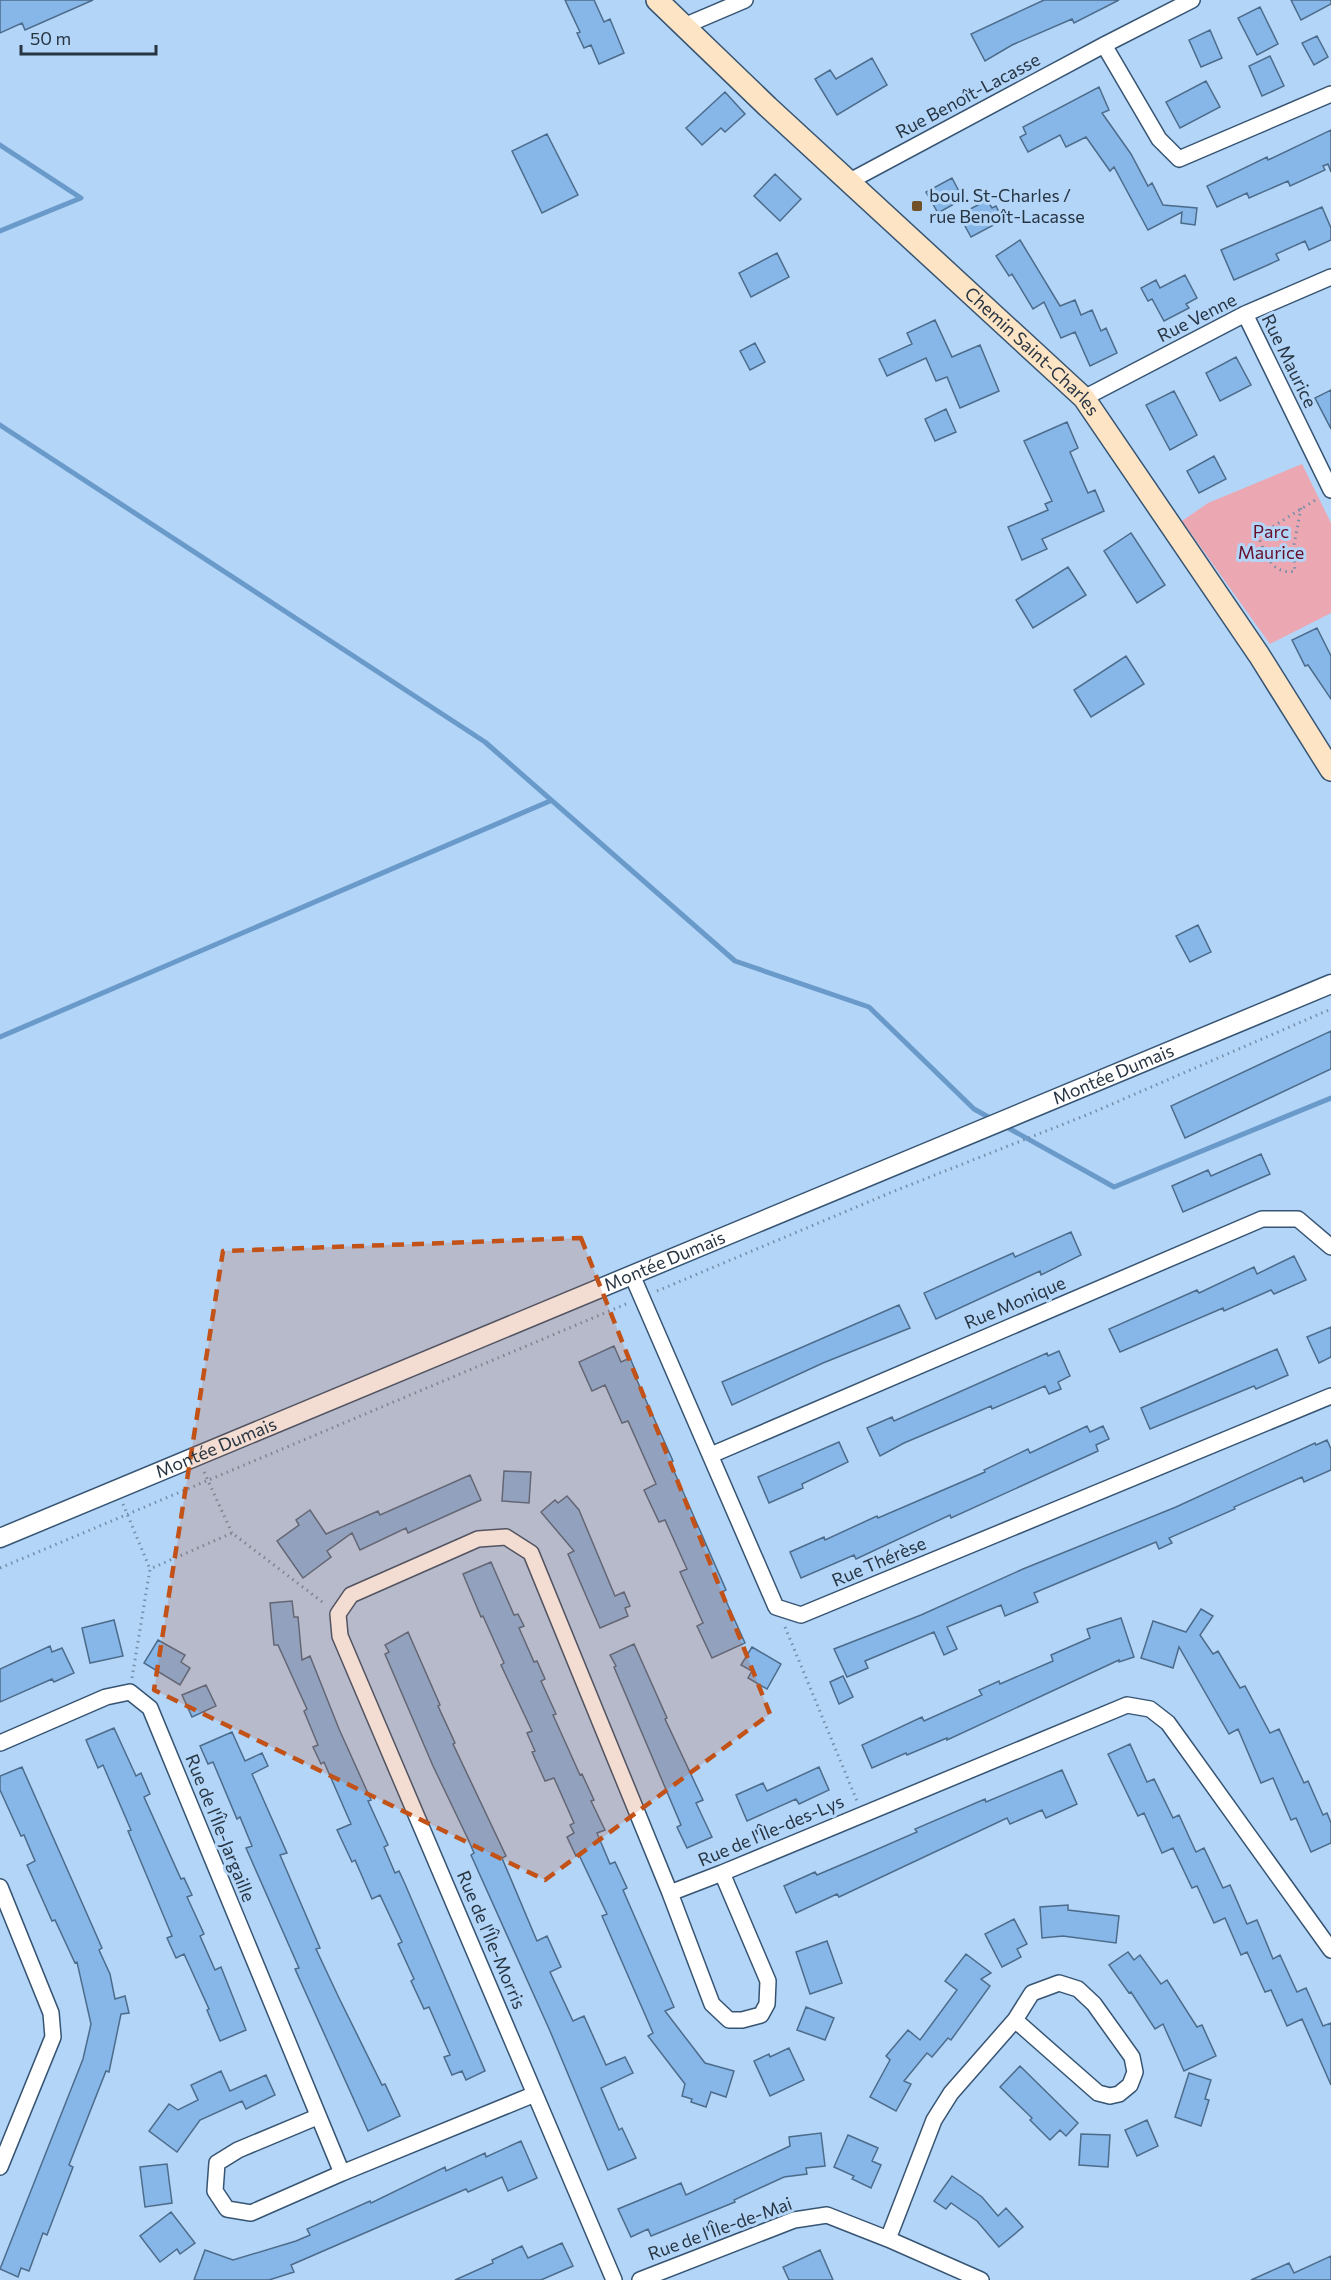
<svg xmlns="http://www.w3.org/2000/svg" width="1331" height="2280" font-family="Commissioner,sans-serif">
<rect width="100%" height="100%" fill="#b3d5f8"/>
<path fill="#eca8b2" d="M1302,464L1331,523V613L1270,644L1182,521L1208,503Z"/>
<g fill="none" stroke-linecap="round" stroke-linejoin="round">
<path stroke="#699ac9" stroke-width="5" d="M0,145L81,198L0,231
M0,425L485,742L735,961L869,1007L974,1109L992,1119
M0,1037L550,801
M1003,1125L1114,1187L1331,1098"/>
</g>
<path fill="#86b7e8" stroke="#4d6c8b" stroke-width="1.5" d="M0,0H93L25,30L22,23L0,33Z
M565,0H594L604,22L610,19L624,53L599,64L591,45L584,48L577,33L580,32Z
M1044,0H1119L1074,23L1072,19L1012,45L985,61L971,34Z
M1291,0H1331V4L1301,20Z
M1260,7L1278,44L1257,55L1238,18Z
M1210,30L1222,58L1201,67L1189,40Z
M1317,36L1328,57L1314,65L1302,43Z
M1270,56L1284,86L1262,96L1249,66Z
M872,58L887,85L837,115L815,79L830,70L836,79Z
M1206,81L1220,107L1180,128L1166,102Z
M1099,87L1109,110L1102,113L1131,154L1148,186L1152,183L1163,205L1197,208L1195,225L1181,223L1182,212L1148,230L1114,167L1110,171L1086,137L1066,147L1060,135L1028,152L1020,137L1026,134L1023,127Z
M725,92L745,114L725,132L721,128L702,145L686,128Z
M1331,130V172L1328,164L1323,166L1325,170L1290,186L1288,181L1249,198L1247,193L1217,207L1207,186L1267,157L1268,160Z
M547,134L578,195L542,213L512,151Z
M775,174L801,199L780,221L754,196Z
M952,178L963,199L938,213L926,192Z
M987,200L992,208L996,206L1003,220L971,237L959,215Z
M1322,207L1331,228V240L1309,250L1305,241L1276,254L1279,260L1234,280L1221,250Z
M1020,240L1060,306L1075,300L1081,315L1092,310L1101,331L1106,328L1117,353L1090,366L1075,332L1061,338L1044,302L1033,309L1012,274L1009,276L996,256Z
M777,253L789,277L751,297L739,273Z
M1185,275L1197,298L1186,304L1189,308L1164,321L1152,299L1148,301L1141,288L1156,280L1160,288Z
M935,320L952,357L980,345L999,391L960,408L947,377L936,381L926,358L887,376L879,359L912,344L907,333Z
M755,343L765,362L750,370L740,351Z
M1236,357L1251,385L1220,401L1206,373Z
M1331,390V429L1315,398Z
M1174,391L1197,435L1170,450L1146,405Z
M946,409L956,432L935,441L925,419Z
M1067,422L1078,448L1070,452L1088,493L1095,490L1104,511L1042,539L1047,549L1022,560L1008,527L1048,510L1045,504L1052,501L1024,441Z
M1214,456L1226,479L1199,493L1187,471Z
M1131,533L1165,585L1137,603L1104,551Z
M1068,567L1086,595L1033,628L1016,600Z
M1317,628L1331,656V699L1308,665L1305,666L1292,640Z
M1126,656L1144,684L1091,717L1074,690Z
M1198,925L1211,952L1190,962L1176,936Z
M1331,1031V1069L1185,1138L1171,1106Z
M1261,1154L1270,1174L1183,1212L1172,1186L1208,1170L1211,1176Z
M1071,1232L1081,1255L1041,1275L1040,1271L936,1319L924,1293L1013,1253L1015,1257Z
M1294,1256L1306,1280L1274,1294L1271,1290L1224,1311L1223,1308L1120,1352L1109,1329L1197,1290L1199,1293L1254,1267L1257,1274Z
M899,1305L910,1328L823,1363L732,1405L722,1382Z
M1331,1327V1357L1319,1363L1307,1337Z
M614,1346L621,1362L630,1358L638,1377L636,1378L673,1461L670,1462L726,1590L722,1592L745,1643L712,1658L697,1626L703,1623L680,1572L687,1569L665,1520L659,1522L644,1490L656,1484L628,1421L622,1423L605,1385L592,1391L579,1362Z
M1277,1349L1288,1375L1256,1389L1254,1386L1150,1429L1141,1408Z
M1059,1351L1070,1376L1058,1382L1061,1389L1049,1394L1045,1386L992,1409L991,1406L904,1443L880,1456L867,1428L892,1417L894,1421L1047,1353L1048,1356Z
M1087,1426L1090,1432L1103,1426L1109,1439L1096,1445L1098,1451L951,1518L950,1515L856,1559L854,1555L801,1578L790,1552L824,1537L825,1540L877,1516L878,1518L985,1472L984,1470L1028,1449L1030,1453Z
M1327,1440L1331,1449V1470L1304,1482L1302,1477L1234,1507L1235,1509L1169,1538L1172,1543L1159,1549L1156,1542L1034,1593L1038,1602L1005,1616L1001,1605L947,1627L957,1649L944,1655L934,1632L865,1661L868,1668L847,1677L834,1649L921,1615L1023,1569L1176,1507L1315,1443L1316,1445Z
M839,1442L848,1462L802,1484L803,1488L769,1503L758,1477Z
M504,1471L531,1472L529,1503L502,1501Z
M470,1475L481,1500L408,1533L406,1528L360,1550L352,1533L327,1551L331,1557L303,1578L277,1541L299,1525L296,1520L310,1510L326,1534L378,1511L380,1515Z
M567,1496L579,1510L615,1596L624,1592L630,1606L625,1608L628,1616L600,1628L568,1554L574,1551L541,1512L555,1500L558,1503Z
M491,1562L514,1615L518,1614L524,1626L519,1628L534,1662L537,1661L545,1679L541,1681L556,1714L553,1715L580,1775L582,1774L594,1800L591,1801L605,1830L597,1833L610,1864L615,1862L627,1888L623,1890L674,2007L665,2011L705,2063L734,2071L726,2097L711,2092L706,2107L691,2102L692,2099L682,2096L685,2084L648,2036L653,2033L602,1916L607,1914L579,1855L576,1856L567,1837L574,1833L570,1825L574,1823L554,1778L545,1781L532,1752L535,1751L527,1733L532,1731L501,1665L504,1663L483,1616L481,1617L463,1574Z
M292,1601L294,1617H298L302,1660L310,1656L339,1729L371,1800L368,1801L388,1845L384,1847L395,1873L399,1871L405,1884L485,2071L466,2080L462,2071L452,2075L444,2057L450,2055L429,2007L424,2009L411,1981L414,1979L398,1944L402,1942L380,1895L372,1899L355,1860L352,1862L337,1830L351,1824L324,1762L321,1764L313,1747L318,1745L304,1711L307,1709L278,1645H274L270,1603Z
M1201,1609L1213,1616L1200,1635L1213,1654L1218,1651L1240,1688L1245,1686L1270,1733L1279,1729L1304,1783L1308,1781L1323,1815L1327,1813L1331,1823V1843L1311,1852L1296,1818L1291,1820L1273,1778L1261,1783L1238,1729L1229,1734L1179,1647L1173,1668L1141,1658L1153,1621L1186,1632Z
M1121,1618L1134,1657L1119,1662V1660L947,1740V1738L907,1755L906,1753L872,1768L862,1745L922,1717L924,1721L982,1695L979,1690L999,1681L1000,1684L1053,1661L1051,1655L1090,1638L1087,1629Z
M114,1620L123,1656L90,1663L82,1628Z
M408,1632L440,1705L438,1706L455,1743L453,1744L506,1856L502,1858L537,1941L547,1936L561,1967L550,1972L573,2021L584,2016L606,2065L625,2057L633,2073L601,2088L619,2130L622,2128L636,2158L608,2170L550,2031L471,1855L474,1853L468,1839L433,1766L385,1654L389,1652L385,1645Z
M158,1640L185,1655L181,1662L190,1668L180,1685L144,1663Z
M634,1644L667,1718L665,1719L703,1800L696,1803L712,1837L687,1848L677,1827L681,1825L614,1667L616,1666L610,1655Z
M50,1646L52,1652L62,1648L74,1673L54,1682L52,1679L0,1702V1669Z
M752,1647L781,1664L767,1689L748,1678L752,1671L741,1665Z
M843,1676L853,1697L839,1704L830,1682Z
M206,1685L216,1706L192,1717L182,1695Z
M114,1728L136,1776L141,1773L150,1794L144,1797L181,1879L184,1878L192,1895L187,1897L204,1934L200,1936L215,1970L221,1967L246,2030L220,2041L207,2010L209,2009L184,1954L176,1958L167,1938L172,1936L128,1831L131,1830L103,1765L98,1768L86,1740Z
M232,1732L245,1761L262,1753L268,1766L252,1774L287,1853L280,1855L320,1948L316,1949L339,1998L382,2085L385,2084L400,2116L368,2131L295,1969L299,1968L246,1848L252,1846L240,1817L237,1819L213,1762L208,1764L200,1746Z
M1130,1744L1147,1782L1154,1779L1173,1818L1179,1815L1196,1852L1204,1848L1223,1888L1230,1885L1247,1924L1257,1920L1273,1959L1280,1955L1297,1992L1306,1988L1323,2026L1331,2023V2085L1302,2019L1287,2026L1271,1990L1265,1992L1247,1952L1241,1955L1225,1918L1214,1923L1197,1886L1192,1888L1173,1848L1162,1853L1144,1813L1138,1816L1108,1754Z
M22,1767L102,1948L99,1950L110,1974L115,1999L125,1996L129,2013L121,2014L109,2072L106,2071L69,2165L73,2167L47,2235L43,2233L29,2271L21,2268L18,2277L0,2269L83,2059L91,2024L77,1962L75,1963L55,1920L52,1921L44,1903L27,1865L35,1861L24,1835L21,1836L0,1790V1776Z
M819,1767L829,1790L799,1804L796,1799L747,1821L736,1795L763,1783L767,1791Z
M1062,1770L1077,1804L1046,1818L1042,1810L1010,1824L1007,1818L839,1897L837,1894L796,1913L784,1886L815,1872L817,1875L864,1855L917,1832L915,1829L985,1799L986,1802Z
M1068,1905V1910L1119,1916L1116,1943L1063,1936L1042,1938L1040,1907Z
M1014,1919L1027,1944L1017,1949L1021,1957L1002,1967L985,1934Z
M827,1941L842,1983L810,1994L796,1952Z
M1128,1952L1134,1960L1140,1955L1161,1984L1167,1980L1197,2027L1202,2025L1216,2056L1184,2071L1163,2024L1155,2029L1131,1992L1129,1993L1109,1965Z
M966,1954L991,1973L981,1979L990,1986L951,2040L948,2038L932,2057L927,2053L904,2081L911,2084L896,2111L870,2097L890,2060L886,2056L908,2030L920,2040L957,1990L945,1981Z
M806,2007L834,2018L825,2040L797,2030Z
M789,2048L804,2080L770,2096L754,2061L769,2054L770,2057Z
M1020,2066L1078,2123L1066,2136L1060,2130L1050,2140L1030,2120L1032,2118L1000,2087Z
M221,2071L230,2091L266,2075L275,2095L246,2109L242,2101L200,2120L177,2152L149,2131L169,2104L178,2110L198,2100L191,2085Z
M1189,2073L1211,2080L1205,2099L1209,2100L1201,2126L1175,2117Z
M1147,2120L1158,2146L1137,2156L1125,2130Z
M821,2133L825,2166L806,2168L807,2174L784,2177L734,2200L735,2202L651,2236L648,2229L631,2237L618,2209L681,2183L686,2195L790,2146L789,2137Z
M1081,2134L1110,2135L1108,2167L1079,2165Z
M848,2135L878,2148L872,2161L881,2165L871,2188L852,2179L854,2176L834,2167Z
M521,2141L537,2178L508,2191L502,2177L468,2192L466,2189L291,2265L294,2272L269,2280H194L205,2250L233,2260L296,2241L310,2235L307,2229L370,2201L371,2203L445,2167L446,2171L485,2153L486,2157Z
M167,2164L172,2203L145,2207L140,2167Z
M952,2176L982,2197L998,2216L1006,2208L1023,2227L999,2247L977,2221L951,2203L946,2209L934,2201Z
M171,2212L195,2243L180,2254L177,2249L160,2262L140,2236Z
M562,2243L573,2266L541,2280H455L493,2263L492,2260L522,2246L528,2258Z
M820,2250L833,2280H789L783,2267Z
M1331,2256V2280H1251L1289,2263L1294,2273Z"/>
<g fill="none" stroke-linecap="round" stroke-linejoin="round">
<g stroke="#375573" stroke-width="18">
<path id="minor" d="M684,26L745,0
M1104,45L1159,139L1179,159L1331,94
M850,181L1104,45L1192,0
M1245,314L1331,490
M1084,398L1245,314L1331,277
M632,1275L776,1607L801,1615L1331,1396
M711,1455L1262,1219H1298L1331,1247
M0,1743L106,1697L130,1692L150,1708L342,2173
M0,1887L51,2013L53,2037L0,2167
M670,1893L712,2004L729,2020H742L761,2015L767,2004L768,1981L722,1873
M317,2117L238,2150L217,2163L215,2191L227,2209L251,2213L342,2173L535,2094
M888,2239L934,2120L951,2093L1015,2020L1032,1993L1059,1983L1078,1989L1094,2004L1132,2057L1135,2072L1130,2085L1119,2094L1110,2096L1098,2093L1015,2020
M614,2280L340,1636L338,1614L351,1595L478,1539L506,1537L531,1553L670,1893L722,1873L1127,1705L1150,1709L1168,1723L1331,1950
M640,2280L794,2220L827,2215L888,2239L981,2280"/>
</g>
<g stroke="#375573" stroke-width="21">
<g id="tertiary">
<path id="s1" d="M0,1538L1331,984"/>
</g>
</g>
<g stroke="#375573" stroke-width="24">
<g id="secondary">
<path id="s2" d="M657,0L768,107L1084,398L1259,655L1331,770"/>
</g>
</g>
<path stroke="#768fa9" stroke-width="3" stroke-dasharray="1.5 4.5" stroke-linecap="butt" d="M1301,508L1293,550L1295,571C1272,576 1265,553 1258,536L1317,499
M657,1291L892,1192L1089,1114L1331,1009
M204,1472L232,1533
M123,1504L150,1569
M0,1568L626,1304
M785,1627L857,1801
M132,1678L150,1569L232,1533L325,1604"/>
<use href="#minor" stroke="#fff" stroke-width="15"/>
<use href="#tertiary" stroke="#fff" stroke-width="18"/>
<use href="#secondary" stroke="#fde4c4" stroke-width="21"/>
</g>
<path fill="#c25217" fill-opacity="0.2" stroke="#c25217" stroke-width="4.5" stroke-dasharray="12 8" stroke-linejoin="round" d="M581,1238L770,1714L545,1880L154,1690L223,1251Z"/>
<rect fill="#725028" stroke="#b3d5f8" stroke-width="2" x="911" y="200" width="12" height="12" rx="3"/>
<g text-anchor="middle" stroke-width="6" stroke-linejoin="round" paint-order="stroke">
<g font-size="18" fill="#283543" stroke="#b3d5f8">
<text transform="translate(968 96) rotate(-28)" y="6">Rue Benoît-Lacasse</text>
<text transform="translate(1197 318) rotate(-27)" y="6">Rue Venne</text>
<text dy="6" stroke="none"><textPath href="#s2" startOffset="514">Chemin Saint-Charles</textPath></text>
<text transform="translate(1289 361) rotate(64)" y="6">Rue Maurice</text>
<text dy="6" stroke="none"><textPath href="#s1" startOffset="1206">Montée Dumais</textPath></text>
<text dy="6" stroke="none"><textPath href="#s1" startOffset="720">Montée Dumais</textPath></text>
<text transform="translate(1015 1303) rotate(-23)" y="6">Rue Monique</text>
<text dy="6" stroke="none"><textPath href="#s1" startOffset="234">Montée Dumais</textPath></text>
<text transform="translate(879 1562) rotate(-23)" y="6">Rue Thérèse</text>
<text transform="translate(220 1828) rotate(68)" y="6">Rue de l'Île-Jargaille</text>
<text transform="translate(771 1831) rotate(-23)" y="6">Rue de l'Île-des-Lys</text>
<text transform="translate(491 1940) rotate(67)" y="6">Rue de l'Île-Morris</text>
<text transform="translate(720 2229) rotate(-20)" y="6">Rue de l'Île-de-Mai</text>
</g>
<g font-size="18" fill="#283543" stroke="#b3d5f8" text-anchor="start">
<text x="929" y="202">boul. St-Charles /<tspan x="929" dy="21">rue Benoît-Lacasse</tspan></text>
</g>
<g font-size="18" fill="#640e29" stroke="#b3d5f8">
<text x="1271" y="538">Parc<tspan x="1271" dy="21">Maurice</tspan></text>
</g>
</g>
<path d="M21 45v9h135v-9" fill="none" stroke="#283543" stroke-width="3"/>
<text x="30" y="45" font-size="18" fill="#283543" stroke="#b3d5f8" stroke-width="4.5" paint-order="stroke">50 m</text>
</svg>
